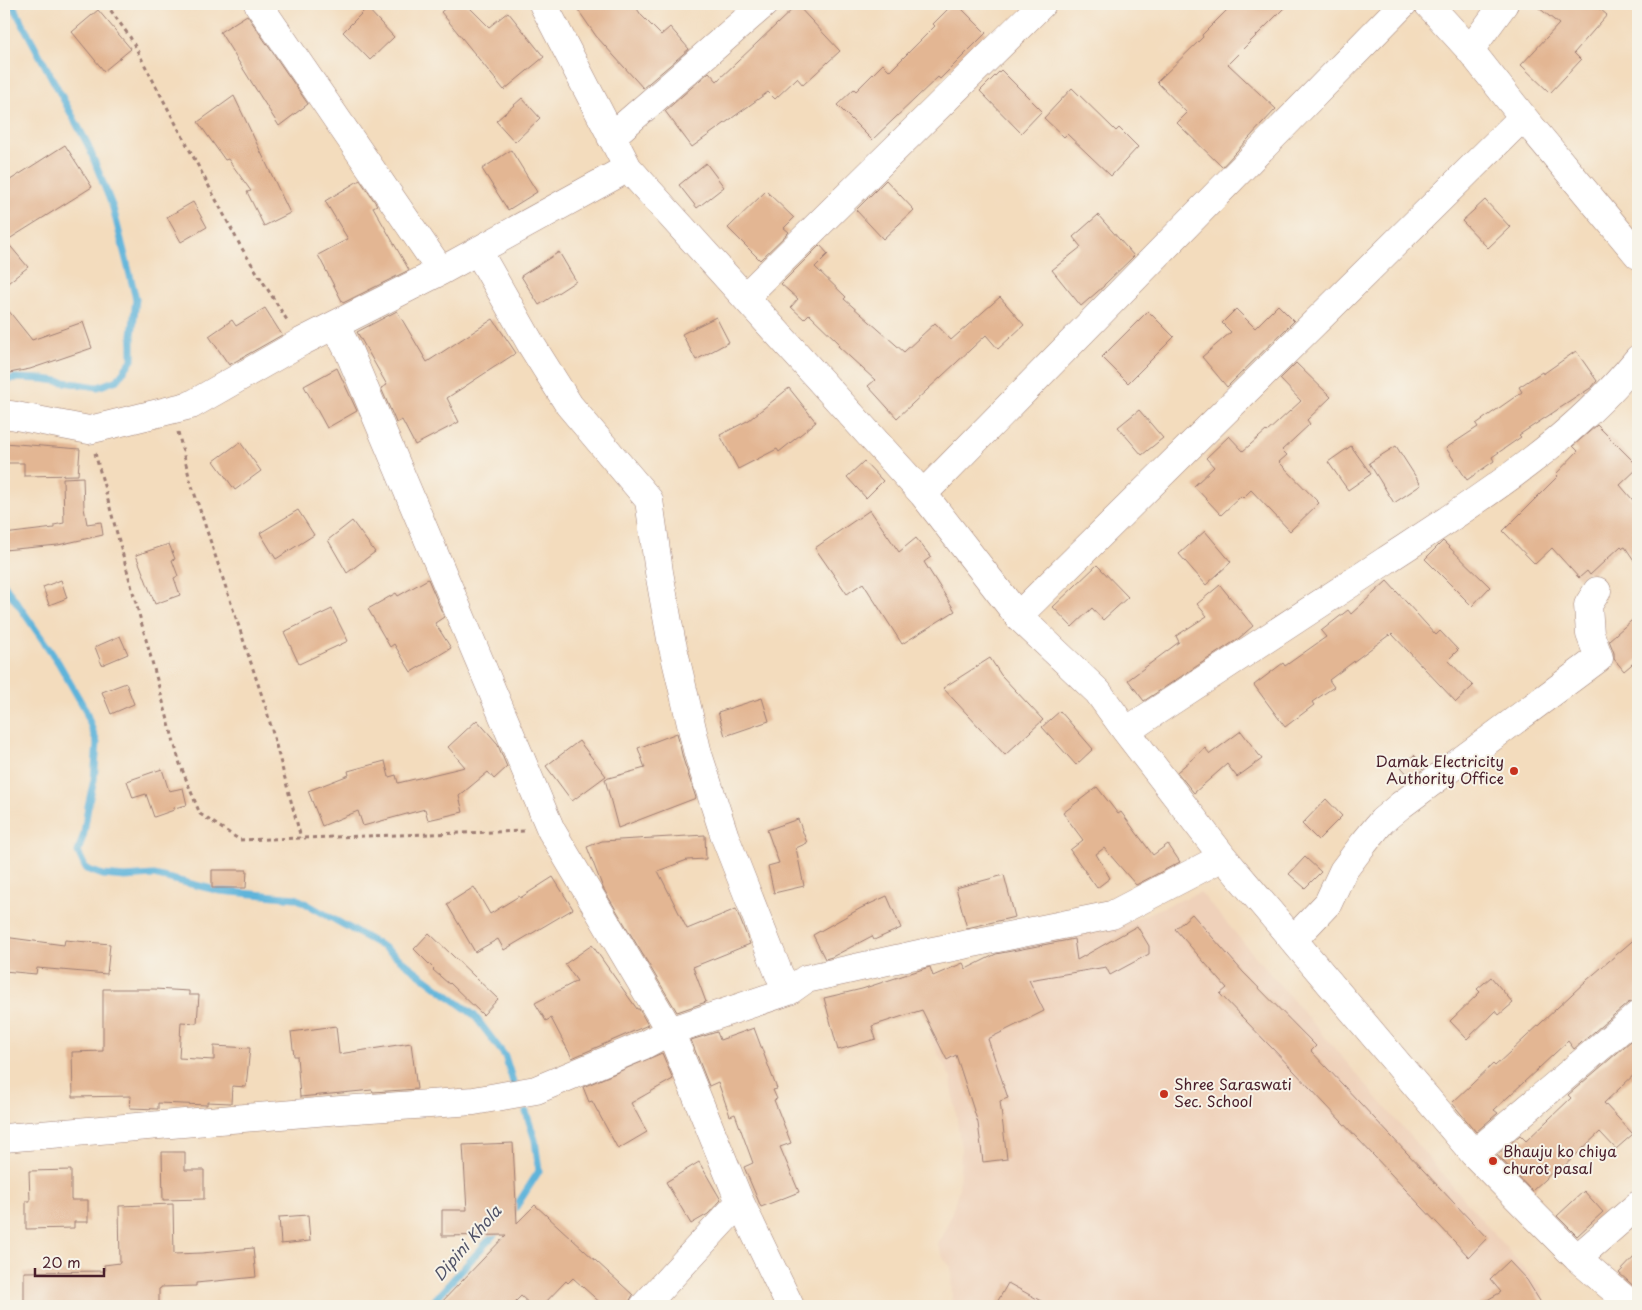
<svg xmlns="http://www.w3.org/2000/svg" width="1642" height="1310" font-family="'Playpen Sans',sans-serif">
<rect width="100%" height="100%" fill="#f7f3e8"/>
<filter id="ink" filterUnits="userSpaceOnUse"><feTurbulence type="fractalNoise" baseFrequency=".02" numOctaves="2"/><feDisplacementMap in="SourceGraphic" scale="10" xChannelSelector="R" yChannelSelector="G"/><feConvolveMatrix kernelMatrix="1 2 1 2 8 2 1 2 1" color-interpolation-filters="sRGB"/></filter>
<filter id="wash" filterUnits="userSpaceOnUse"><feTurbulence type="fractalNoise" baseFrequency=".0096" numOctaves="4" result="noise"/><feDisplacementMap in="SourceGraphic" scale="20" xChannelSelector="R" yChannelSelector="G"/><feGaussianBlur stdDeviation="1.12" result="paint"/><feColorMatrix in="noise" values="0 0 0 0 0 0 0 0 0 0 0 0 0 0 0 0 0 1.4 0 .05"/><feComposite in="paint" operator="in"/></filter>
<g filter="url(#wash)">
<rect width="100%" height="100%" fill="#f3dcbd"/>
<path fill="#efd1ba" d="M1200,892L1544,1292L1540,1301L1531,1306H952L951,1267L942,1256L938,1244L951,1216L959,1187L961,1149L951,1078L929,1036L932,1031L1027,986L1015,941L1047,935L1106,931Z"/>
<g fill="none" stroke-linecap="round" stroke-linejoin="round">
<path stroke="#5eb4da" stroke-width="7" d="M4,382L14,378L43,379L98,387L117,380L132,360V335L136,299L113,208L88,145L12,4
M4,584L58,662L85,709L97,743L94,780L88,806L84,833L78,852L86,869L103,875L125,877L154,875L220,891L296,898L385,948L474,1015L505,1056L514,1085
M512,1213L539,1171L535,1140L526,1112
M429,1306L499,1229"/>
</g>
<g id="blocks">
<path fill="#e3b693" d="M450,4H466L489,27L508,12L544,57L504,90L441,12Z
M574,4H634L641,15L661,35L670,27L689,49L643,88L596,36Z
M953,4H957L986,33L940,79L938,77L872,140L837,105L854,89L856,91L883,64L890,71L935,26L933,24Z
M1233,4H1288L1228,64L1276,109L1222,167L1177,123L1187,113L1157,82L1203,37L1202,35Z
M1534,4H1594L1607,15L1574,53L1581,60L1550,93L1521,65L1559,24Z
M797,5L840,51L803,85L797,78L775,99L768,92L692,147L665,111L709,72L717,81Z
M367,8L394,37L370,60L343,32Z
M98,10L131,49L104,71L72,32Z
M247,15L308,104L279,126L220,32Z
M1001,70L1042,111L1021,133L980,91Z
M1072,88L1116,131L1119,128L1138,147L1111,176L1067,134L1064,137L1044,118Z
M234,96L290,213L264,226L247,192L251,191L228,159L225,160L198,122Z
M522,98L540,118L515,142L496,121Z
M65,145L92,187L6,241L28,267L4,286V184Z
M511,150L537,192L508,210L482,169Z
M706,163L724,187L697,208L679,185Z
M360,180L377,205L373,207L409,270L343,303L318,255L348,239L325,201Z
M886,180L914,210L883,239L856,210Z
M766,191L794,218L784,228L789,232L760,260L728,228Z
M1485,200L1510,227L1488,248L1462,221Z
M193,202L207,227L181,242L167,217Z
M1098,215L1134,256L1104,285V286L1081,306L1052,270L1081,247L1073,237Z
M820,245L828,254L815,267L846,297L844,299L904,352L935,323L951,340L1000,297L1024,325L998,349L986,335L897,418L868,386L875,380L838,346L840,344L809,314L804,319L791,307L798,299L781,284Z
M559,252L576,281L539,305L521,276Z
M4,305L32,340L83,322L92,348L30,369L4,374Z
M1278,305L1294,321L1227,387L1202,357L1231,332L1222,323L1236,309L1255,328Z
M265,308L282,335L229,365L209,336L232,320L236,326Z
M397,311L427,362L493,319L516,353L447,398L459,422L415,445L402,420L396,423L395,420L381,388L387,385L357,332Z
M1148,311L1174,337L1128,383L1102,357Z
M716,317L729,342L696,360L682,334Z
M1576,351L1597,381L1592,387L1519,435L1521,437L1492,457L1494,461L1467,480L1446,448L1478,427L1476,424L1522,392L1519,387L1542,372L1543,374Z
M1296,363L1331,397L1307,420L1310,424L1282,450L1287,455L1279,462L1319,503L1290,531L1251,490L1243,498L1241,496L1221,515L1194,486L1214,467L1206,458L1229,436L1243,451L1266,431L1267,432L1301,401L1280,379Z
M337,368L357,411L327,428L304,386Z
M789,388L816,422L779,452L777,449L738,469L720,435L749,420Z
M1139,410L1163,438L1142,455L1118,427Z
M1597,425L1638,466V468L1620,485L1638,506V566L1625,547L1623,548L1621,546L1590,575L1587,571L1579,578L1552,548L1535,564L1503,531L1558,476L1556,474L1578,451L1573,446Z
M240,442L261,471L235,490L214,461Z
M4,443L80,449L78,475L24,476V463H4Z
M1351,446L1371,474L1348,490L1328,462Z
M1396,446L1421,485L1394,503L1369,463Z
M864,461L883,481L866,498L847,477Z
M83,477L84,508L87,524L101,522L103,535L58,545L4,550V534L54,528V525L64,523L63,478Z
M298,510L314,535L276,559L260,533Z
M870,510L899,552L916,538L931,557L924,562L955,611L902,644L863,583L847,594L815,548Z
M352,521L375,552L347,573L328,540Z
M1205,531L1231,562L1206,585L1179,554Z
M1443,541L1490,587L1472,606L1425,559Z
M169,544L175,559L172,560L178,576L174,578L180,595L155,604L136,555Z
M1097,565L1128,597L1103,620L1092,608L1072,627L1053,607Z
M428,579L444,617L435,623L451,648L411,672L394,644L390,647L368,609L396,593L398,596Z
M61,580L67,598L49,605L43,587Z
M1387,581L1436,635L1440,631L1458,650L1448,660L1473,686L1456,702L1392,634L1390,636L1389,635L1329,680L1334,687L1312,702L1314,705L1285,727L1254,685L1283,663L1285,666L1326,637L1321,631L1348,610L1351,614Z
M1220,585L1253,626L1238,639L1144,701L1128,680L1179,642L1176,636L1207,616L1197,604Z
M332,609L348,641L299,664L284,632Z
M1638,615V659L1624,671L1614,659V653L1609,640Z
M120,636L128,654L102,665L95,647Z
M990,658L1001,675L1043,720L1005,755L943,688Z
M126,683L134,704L111,714L102,692Z
M762,698L769,721L725,736L718,712Z
M1060,711L1093,749L1076,765L1042,727Z
M477,720L497,743L507,767L494,779L488,772L459,796L463,812L428,820L425,809L363,826L358,811L322,826L308,791L349,775L348,771L385,761L389,777L396,775L398,783L465,767L448,747Z
M1241,731L1262,759L1237,777L1227,764L1194,793L1177,772L1205,748L1210,754Z
M677,733L683,759L696,798L618,828L605,779L645,768L638,748Z
M579,741L606,776L572,801L546,766Z
M1414,755L1426,767L1411,778L1401,767Z
M162,769L169,791L183,788L187,805L174,808V810L154,817L146,794L133,798L127,781Z
M1097,787L1118,814L1121,812L1153,855L1168,844L1180,862L1136,885L1104,848L1096,854L1110,878L1097,888L1070,850L1083,840L1063,813Z
M1326,799L1342,816L1318,840L1302,824Z
M798,819L807,843L796,848L804,886L774,893L768,866L779,863L767,830Z
M705,835L706,859L687,860L658,871L687,929L736,909L750,944L693,967L706,1002L677,1012L603,888L587,847L602,841Z
M1305,857L1321,872L1305,888L1289,874Z
M212,870H247L246,888H212Z
M1004,875L1015,917L967,928L956,888Z
M553,877L573,909L504,950L498,939L475,952L447,904L474,887L490,914L519,896L520,898Z
M887,896L901,928L874,940L872,936L832,957L825,959L813,935L861,908Z
M1192,914L1243,972L1316,1046L1311,1051L1487,1238L1469,1257L1294,1071L1220,994L1227,988L1175,929Z
M1137,926L1149,946V954L1110,975L1106,967L1029,980L1044,1011L988,1039L1008,1098L1000,1101L1007,1159L983,1162L978,1123L956,1055L947,1060L922,1010L872,1026L876,1039L838,1050L824,998L862,989L926,968L930,967L933,976L963,963L966,969L996,954L1074,939L1077,960Z
M429,933L498,999L483,1015L450,983L449,984L433,970L434,969L414,949Z
M1638,936V1000L1628,1003L1574,1049L1568,1041L1494,1110L1498,1113L1476,1132L1452,1103L1493,1064L1495,1066L1587,980Z
M4,937L64,945L65,940L110,944L107,974L37,968L36,974L4,971Z
M592,945L637,1009H639L648,1025L572,1058L551,1018L546,1021L535,1003L577,981L565,964Z
M1491,977L1513,1003L1499,1015L1496,1011L1467,1039L1450,1021L1480,992L1477,989Z
M103,989H154L189,991V995H199L197,1023L181,1022L179,1058L214,1060V1046L250,1048L246,1087L232,1086L231,1103L207,1102V1105L158,1103V1109L130,1108L131,1096L73,1097L72,1052L103,1051Z
M336,1026L339,1054L411,1043L417,1089L373,1092L372,1090L300,1097L297,1056H294L291,1032Z
M754,1028L777,1089L773,1090L777,1099L774,1100L791,1143L780,1147L799,1192L761,1207L744,1167L753,1163L735,1114L730,1116L718,1082L709,1086L691,1040L717,1032L720,1040Z
M1638,1035V1071L1604,1103L1633,1134L1616,1149L1600,1132L1559,1171L1557,1168L1532,1191L1497,1155L1520,1135L1526,1141L1571,1098L1568,1095Z
M662,1053L673,1079L631,1103L647,1132L618,1149L592,1101L589,1102L583,1087Z
M513,1143L517,1223L535,1205L633,1295L629,1302V1306H604L573,1278L568,1283L566,1281L542,1306H532L521,1296L511,1306H438L506,1235L442,1236V1210H467L463,1145Z
M162,1152H185V1170H204V1199L163,1200Z
M699,1162L721,1200L708,1214L691,1224L666,1182Z
M71,1170V1200H88V1222H74V1228L26,1229V1201H30L29,1171Z
M1584,1191L1603,1212L1577,1236L1557,1216Z
M173,1204L174,1254L202,1253L253,1248L256,1277L196,1283V1286L161,1287V1288L159,1289V1306H24V1272L105,1271L104,1265L120,1263L119,1206Z
M308,1215L310,1241L281,1244L279,1217Z
M1638,1253V1290L1619,1273Z
M1509,1261L1527,1280L1543,1306H1477L1501,1292L1490,1279Z
M1008,1283L1050,1306H995Z"/>
</g>
</g>
<g filter="url(#ink)">
<use href="#blocks" fill-opacity="0" stroke="#9e7e74" stroke-width="1"/>
<g fill="none" stroke-linecap="round" stroke-linejoin="round">
<g stroke="#9e7e74" stroke-width="29">
<path id="minor" d="M258,4L441,271
M543,4L628,168L923,494L1018,616L1098,692L1126,731L1223,857L1474,1154L1577,1258L1633,1306
M1428,4L1470,50L1523,117L1638,255
M1470,50L1504,4
M611,137L764,4
M478,251L532,346L569,405L649,500L659,572L671,639L698,754L725,837L779,974L789,991
M745,297L1042,4
M335,325L349,352L551,830L670,1031L740,1202L644,1306
M4,415H11L89,430L191,405L301,342L441,271L628,168
M923,494L1403,4
M1018,616L1523,117
M1126,731C1212,675 1298,618 1385,561C1475,502 1569,444 1638,359
M1293,940L1328,903L1343,871L1364,843L1382,821L1401,805L1599,658L1590,634L1588,605L1597,591
M4,1138L341,1110L474,1101L536,1090L644,1045L670,1031L789,991L806,979L928,952L1112,915L1223,857
M1474,1154L1638,1015
M740,1202L790,1306
M1577,1258L1638,1205"/>
</g>
<path stroke="#9e7e74" stroke-width="3" stroke-dasharray="4 4" stroke-linecap="butt" d="M106,4L130,37L241,247L287,320
M178,432L190,480L266,708L301,838
M95,453L180,764L200,814L240,840L524,831"/>
<use href="#minor" stroke="#fff" stroke-width="28"/>
</g>
</g>
<g fill="#c8321e" stroke="#f7f3e8" stroke-width="2">
<circle cx="1514" cy="771" r="5"/>
<circle cx="1164" cy="1094" r="5"/>
<circle cx="1493" cy="1161" r="5"/>
</g>
<g text-anchor="middle" stroke-width="4" stroke-linejoin="round" paint-order="stroke">
<g font-size="15" fill="#4a1f2b" stroke="#f7f3e8" text-anchor="start">
<text x="1504" y="767" text-anchor="end">Damak Electricity<tspan x="1504" dy="17">Authority Office</tspan></text>
<text x="1174" y="1090">Shree Saraswati<tspan x="1174" dy="17">Sec. School</tspan></text>
<text x="1503" y="1157">Bhauju ko chiya<tspan x="1503" dy="17">churot pasal</tspan></text>
</g>
<g font-size="16" font-style="italic" fill="#515368" stroke="#f7f3e8">
<text transform="translate(467 1243) rotate(-49)" y="6">Dipini Khola</text>
</g>
</g>
<rect width="1642" height="1310" fill="none" stroke="#f7f3e8" stroke-width="20"/>
<path d="M35 1268v8h69v-8" fill="none" stroke="#4a1f2b" stroke-width="2.5"/>
<text x="42" y="1268" font-size="15" fill="#4a1f2b" stroke="#f7f3e8" stroke-width="4" paint-order="stroke">20 m</text>
</svg>
